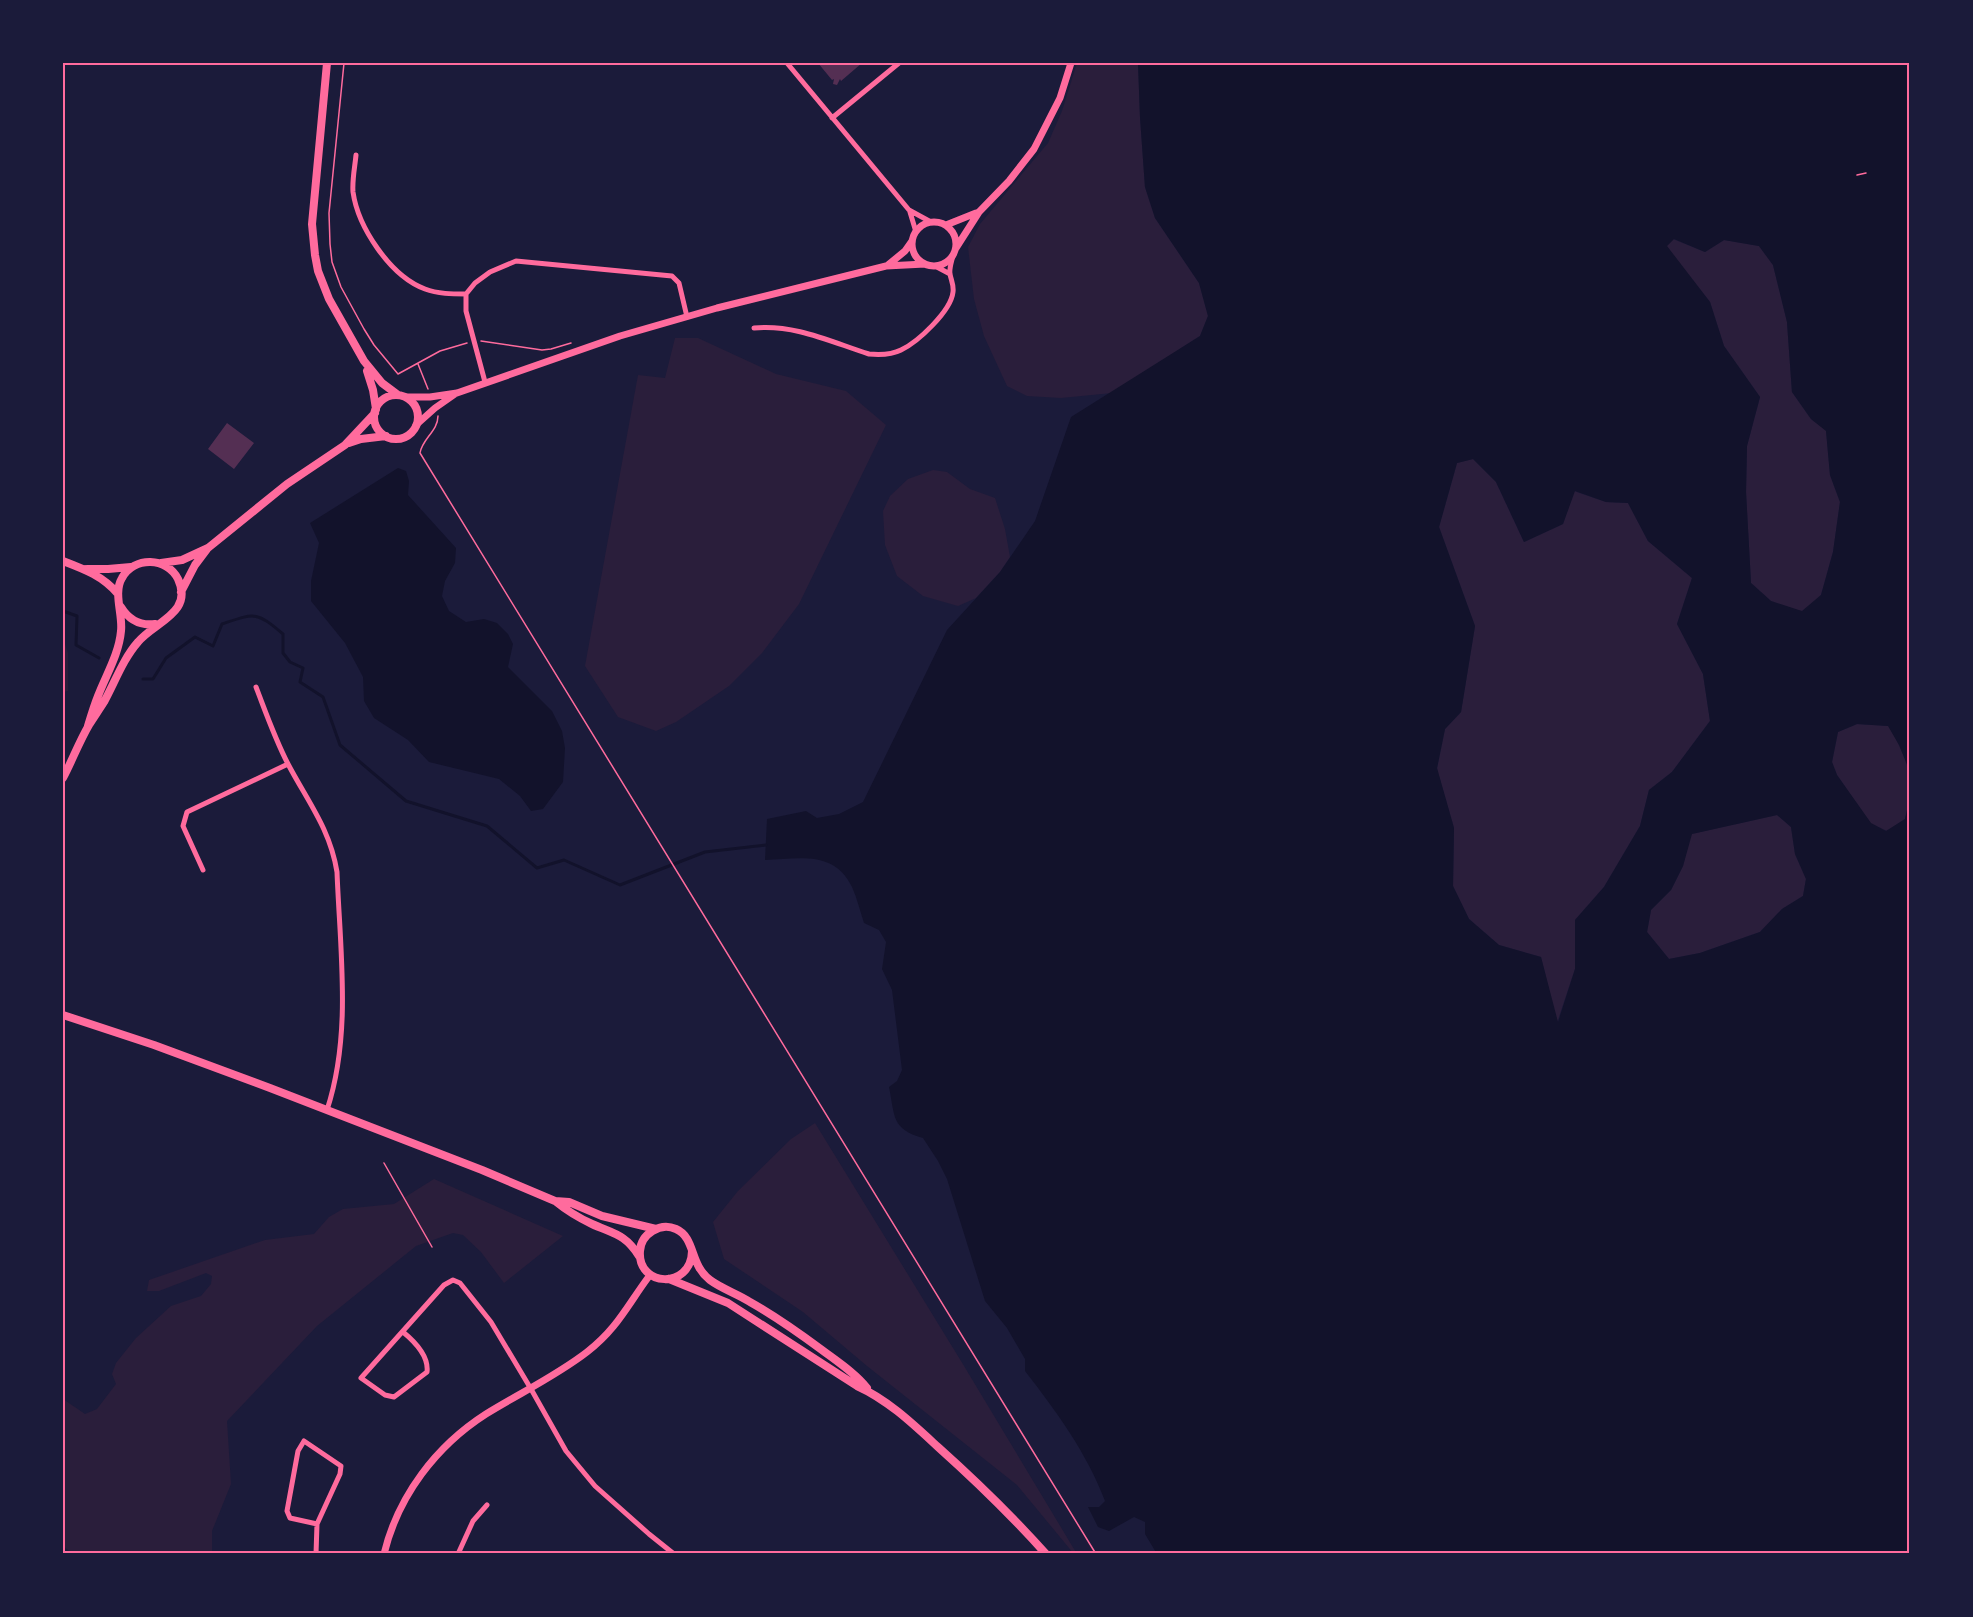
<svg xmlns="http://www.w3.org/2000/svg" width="1973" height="1617" font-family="'Work Sans',sans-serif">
<rect width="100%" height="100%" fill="#1b1b3a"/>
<path fill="#2a1e3b" d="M1077,63H1138L1140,117L1145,187L1155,218L1199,283L1208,316L1200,336L1112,393L1061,398L1027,396L1007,386L984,336L974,299L968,247L980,224L1048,143L1062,111Z
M1673,239L1705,252L1724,240L1759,246L1773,265L1787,322L1792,392L1811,419L1826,430L1830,475L1840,502L1833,552L1821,595L1802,612L1771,601L1751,583L1746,492L1747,446L1760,397L1724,346L1710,302L1666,246Z
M675,338H698L776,374L846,391L886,425L799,604L762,653L729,686L676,722L656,731L618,717L585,666L638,375L665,378Z
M1473,459L1496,482L1524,542L1563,524L1574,491L1606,502L1628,503L1648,541L1692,578L1677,624L1703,674L1710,721L1672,772L1649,790L1640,826L1604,887L1575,920V969L1557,1023L1541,957L1499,945L1469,919L1453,886L1454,828L1437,769L1445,729L1461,712L1475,626L1439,527L1457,463Z
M933,470L947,472L970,489L995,498L1005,529L1010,557L1000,572L976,598L958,606L923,596L897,576L885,545L883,511L890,496L908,479Z
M63,638L68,653V691L63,692Z
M1857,724L1889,726C1909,762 1915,778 1905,819L1887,831L1871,824L1837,775L1832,762L1838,732Z
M1777,815L1791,827L1795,854L1806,879L1803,896L1782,909L1760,932L1700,953L1669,959L1647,932L1651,910L1671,890L1683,866L1691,834Z
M815,1123L961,1361L1077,1554H1074L1017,1485L867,1366L803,1312L724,1259L713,1222L738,1191L791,1139Z
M434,1179L563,1236L504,1283L481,1252L463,1235L453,1233L416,1246L317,1326L227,1421L231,1484L212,1531V1554H73L63,1546V1399L85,1414L97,1409L116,1384L112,1374L116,1363L136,1338L171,1306L201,1296L211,1284L212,1276L206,1273L159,1291H147L149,1280L265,1240L314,1234L329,1217L343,1209L394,1204Z"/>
<path fill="#12122b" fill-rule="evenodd" d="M1138,63H1910V772L1899,745L1888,726L1857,724L1838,732L1832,762L1837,775L1871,823L1886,831L1905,819L1910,797V1554H1157L1145,1534V1522L1134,1517L1109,1531L1098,1527L1088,1507H1099L1105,1501C1087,1453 1056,1411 1025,1371V1359L1007,1328L985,1301L947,1179L938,1161L923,1138C891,1129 895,1116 889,1087L897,1081L902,1070L892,990L882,969L886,942L879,930L864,923C860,911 857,898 852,887C834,850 799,859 765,860L767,819L806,811L817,818L839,814L863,802L947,630L1000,572L1035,521L1071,417L1200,336L1208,316L1199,283L1155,218L1145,187L1140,117ZM1674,239L1705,252L1724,240L1759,246L1773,265L1787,322L1792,392L1811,419L1826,431L1830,475L1840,502L1833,552L1821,595L1802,611L1771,601L1751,583L1746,492L1747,446L1760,397L1724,346L1710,302L1667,246ZM1473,459L1496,482L1524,542L1563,524L1575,491L1606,502L1628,503L1648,541L1692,578L1677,624L1703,674L1710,721L1672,772L1649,790L1640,826L1604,887L1575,920V969L1558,1022L1541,957L1499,945L1469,919L1453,886L1454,828L1437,768L1445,729L1461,712L1475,626L1439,527L1457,463ZM1777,815L1791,827L1795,854L1806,879L1803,896L1782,909L1760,932L1700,953L1669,959L1647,932L1651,910L1671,890L1683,866L1692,834Z
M398,468L406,471L409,481L408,495L456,548L455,563L445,581L442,596L449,611L466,622L484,619L497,623L508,634L513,644L508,667L552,711L562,731L565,748L563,782L543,809L531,811L520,796L499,779L429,762L408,740L374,718L364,701L363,677L345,643L311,601V581L319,543L310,523Z"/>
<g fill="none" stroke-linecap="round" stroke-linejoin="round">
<path stroke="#12122b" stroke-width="3" d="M63,611L77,616L76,645L99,658
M143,679H153L166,658L195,637L213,646L222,624C255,613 256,611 283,634V653L290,662L303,668L300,682L323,697L340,745L406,801L487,826L537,868L564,860L620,885L705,852L766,845"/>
</g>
<path fill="#542f53" d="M818,63H862L841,81L840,79L837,85L833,84L834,79L832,80Z
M227,423L254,443L234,469L208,449Z"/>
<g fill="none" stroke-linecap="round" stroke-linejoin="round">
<path stroke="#ff6b9d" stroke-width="1.5" d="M344,63L329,213L330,244L332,262L341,287L364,329L374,345L398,374L440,351L467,343
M1857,175L1866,173
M481,341L542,350L551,349L571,343
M418,364L428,389
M438,416C438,431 422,439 420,453L1096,1554
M384,1163L432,1247"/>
<path stroke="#ff6b9d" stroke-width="5" d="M787,63L909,210L931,222
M832,118L899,63
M356,155C355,166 352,180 353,192C358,227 390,276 425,289C438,294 452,294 466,294L475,283L490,272L516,261L672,276L679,283L687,317
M910,212L916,232
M935,266L950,274
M466,294V311L485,382
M754,328C795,324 831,342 869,354C880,355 891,355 901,350C918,342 951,311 953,292C954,285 951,280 950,274C949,268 952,261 953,255
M256,687C266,713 275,739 288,764C308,802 330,829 337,872C340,951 352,1034 327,1110
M203,870L183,826L187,812L288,764
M403,1332C414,1341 429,1356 427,1372L394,1397L385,1395L361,1378L444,1285L453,1280L460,1283L491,1322L531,1389L566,1451L595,1486L649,1534L674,1554
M316,1554L317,1524L340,1474L341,1466L304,1441L298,1451L287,1511L290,1518L317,1524
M458,1554L473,1521L487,1505"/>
<path stroke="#ff6b9d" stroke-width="7" d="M912 244a22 22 0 1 1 44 0a22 22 0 1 1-44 0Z
M946,225L976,213
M956,248L979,212L1009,181L1034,149L1060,98L1071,63
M888,265L905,251L912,241
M406,397H430L457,393L620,336L717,308L886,266L925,264
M416,425L435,408L455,394
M384,1554C398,1496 436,1446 486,1414C520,1393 556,1376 587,1352C618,1328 628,1304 650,1275"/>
<path stroke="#ff6b9d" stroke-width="8" d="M327,63L312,224L315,255L318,271L329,299L364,361L382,383L398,395
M367,371L373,390L376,409
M374 417a22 22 0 1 1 44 0a22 22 0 1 1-44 0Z
M349,443L361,439L386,436
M63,561C84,569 103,576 118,594
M161,563L182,560L208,548L287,484L345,445L375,413
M87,569H108L131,567
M181,592L195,565L207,549
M121,607C129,620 140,626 155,624
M63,778C72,761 79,742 89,725C94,717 99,710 104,702C115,682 123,659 138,642C154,622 194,613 178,579C167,557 134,556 122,578C113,593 123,614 121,631C119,654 106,675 98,696C94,706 91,716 88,726
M63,1015L154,1045L270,1088L482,1170L555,1201L569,1202L602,1216L656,1229
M555,1201C566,1210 579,1218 592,1224C614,1234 625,1234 639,1256
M692,1251C691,1290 637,1287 640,1251C641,1234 660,1222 676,1229C696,1238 689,1264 710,1280C722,1289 738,1294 750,1302C775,1316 799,1333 822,1350C838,1362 855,1373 867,1388
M669,1279L728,1303L857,1386C888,1400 913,1424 938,1447C976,1481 1012,1516 1046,1554"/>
</g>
<rect width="1973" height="1617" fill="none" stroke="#1b1b3a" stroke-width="129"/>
<rect x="64" y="64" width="1844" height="1488" fill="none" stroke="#ff6b9d" stroke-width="2"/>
</svg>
